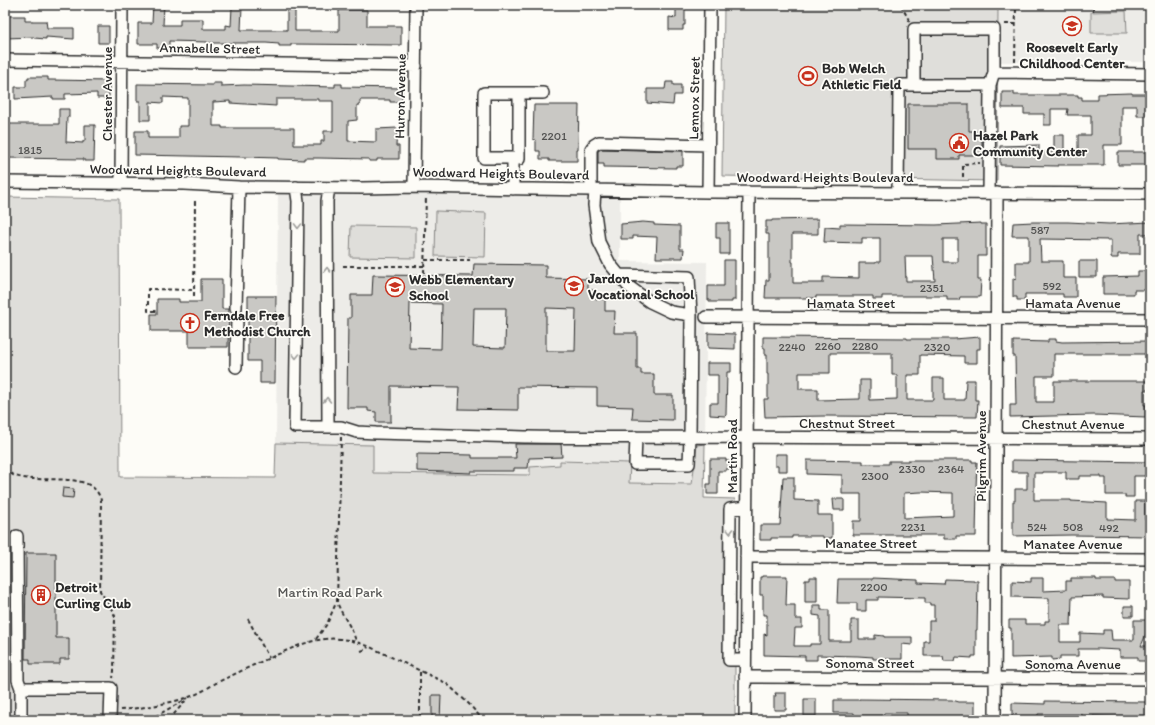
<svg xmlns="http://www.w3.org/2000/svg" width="1155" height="725" font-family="Itim,sans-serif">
<rect width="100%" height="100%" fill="#fdfcf7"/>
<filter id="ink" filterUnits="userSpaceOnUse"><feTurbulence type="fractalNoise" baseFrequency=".025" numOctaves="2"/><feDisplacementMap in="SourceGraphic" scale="8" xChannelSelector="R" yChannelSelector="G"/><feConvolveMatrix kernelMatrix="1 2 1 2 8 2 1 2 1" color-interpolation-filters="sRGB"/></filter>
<g filter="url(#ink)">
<path fill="#edece8" d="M998,5H1142L1150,47V62H998Z
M278,189L620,194V261L707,262L705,444L697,445L692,484L629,483L630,463L560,461V465L531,467L530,475L373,473V445L276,443Z"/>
<path fill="#dfdeda" stroke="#858482" d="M724,5H998L997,181L722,176Z
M1126,11L1127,33H1091V12Z
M5,197L119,199L120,477L275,478L276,443L373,445V473L530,475V467L560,465V461L630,463L629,483L692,484L697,445L705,444L704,498L735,499V720H5Z
M436,211L486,213L485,257L435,256Z
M351,226L416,227V258L350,257Z"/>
<path fill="#c9c8c4" stroke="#2b2b2b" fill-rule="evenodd" d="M153,5H164L163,25H180V19H203V29H226V25L231,26L232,7H242L241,30H287V9H295V31H339V10H367V26H401V45L291,44V46H279V44L266,43H207V42L169,41V48H157V44H138V23H152Z
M676,5H685V25H683V30H669V17L676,18Z
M5,16H25V21H46L47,28H74V39L46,37V39L34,38V37L6,38Z
M98,26H109V43H98Z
M28,77H48V80H52L109,81V98H97V93L65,94V99H53V97L15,99V87H26V79L28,80Z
M666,82H673V85H681V95H674L673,105L647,103V89H665Z
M213,83H221V86L244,85L335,87V84H342V87L402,88V102H390V100H360V105H357V120L348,121V141L376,142V129L397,128L396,146H399V159H377V161H369V159L319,158H304V160L278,159V158L242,157L135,155V131H148V138H179V126H188V98L163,97V103L150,102V120H140V101H137V84L213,85ZM276,99H318V101H333V131H324V141H321V145H294V128H222V126H213V102L230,101V103L276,106Z
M1002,92H1014V95H1078V97H1082V100H1097V94L1132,93V94H1150V116H1137V106H1122V145H1104V165H1058V166L1000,165V146L1039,145V152H1054V135H1064V152H1078V135H1091V115H1067L1068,109H1051V125H1044V114H1024V108H1002Z
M908,104H969V131H982V155H959V159H937V149H908Z
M534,105H579L578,150H577V161H549V159H540V151H536V140L533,139Z
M59,109H69V117H67L66,142L83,143V141H85V125H95L94,161H84V159L5,158V124H59Z
M601,149L683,151V166H676V168L604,167V164H598V151Z
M1118,152H1150V165H1118Z
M818,219V234H792V262H793V283H823V277L859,278V263H876V262H880V238H862V243L824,242L825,227L840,228V224L936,225L981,223V224H986V256H978V280H981L980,297H960L959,300H947V296H882V299H873V296H816V298H765L766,280H769V234H766V221H772V220ZM943,239H958V262H943ZM905,256H933L935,281H906Z
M643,222L654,223V225L680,226V249H684L683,258H656L657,237L633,236V239H621V224Z
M1033,222H1068L1109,224L1150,222V234H1140V254H1118V258H1111V240L1040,239L1041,261H1063V278H1076V297H1063V294H1025V300H1017V297H1013V278L1016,279V262H1029V236H1012L1013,223Z
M716,223H729V254H720V238H716Z
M724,260H735V300H732V302H710V300H708V286H724Z
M1079,261H1097V277H1079Z
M474,264L546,265V278L588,279V290H596V299H605V311H615L614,333H637V369H641V374H654V395H673V420L632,419L633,407L597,406V388L518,387V410L458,409L459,387L391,386V422H376V412L368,411V408H347L348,318H351V295H372L373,275L473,276ZM410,303L442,304L441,349L409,348ZM474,308H506L505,348L473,347ZM546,308L576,309L575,351H546Z
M1138,271H1149V290H1134V294H1103V277L1138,276Z
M201,279H222V309H229L228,347H189V331H151V314H157V299H179V302H201Z
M248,296H276L275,383H260V361H248Z
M708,333L735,334V349L708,348Z
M763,337L907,338V339H954L980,337V349H977V363H964V356L920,355V375H907V400H933V378H944V400H965L966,380H975V400H978L977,417L825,416L765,417L764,399H768V374H767V355H765V348H763ZM830,353H892V375H897V399L870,400V380H860V399L818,400V389H799V373H830Z
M1048,339H1056V341L1062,342L1150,341V354H1054V376H1036V402H1054V381H1150V390H1144V405H1146V417L1094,415L1010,417V405H1016L1015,356H1013V341L1048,342Z
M707,363H731V372H727L726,415L725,416L710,415V403H718V375H707Z
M515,444H561L562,457L529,458L528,468H514V471H471V473L417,471V454L472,455V458H516Z
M775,454H787V471H778V466H775Z
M710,459H726V461H733V469H726V471H718V494H707V484H710Z
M807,460L863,461V464H889V461H908V460H972V462H977L976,488H977L976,536H956V539H944V535H853V521H861V494H842V475L807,474ZM921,492L953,493V516L904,518V493Z
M1012,460L1150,462V476H1134V497H1125V495H1106V478H1101V476H1079V479H1066V472H1043V473H1034V500H1071V501L1107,503V519L1135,520V501H1145V520H1150V536L1072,535L1013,536V501H1015V489H1027V472H1012Z
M783,477H794V500L818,501V515H832V538H823V536H792V538H771V540H760V525H780Z
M63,488L74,489L73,498L62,497Z
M833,499H844V510H834Z
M26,553H56V638H69V659H60V664H30V659H25Z
M762,576H787L786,605H795V619H802V628H795L794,646H810V644H820V616L813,615V605H821V610H829V641H851V620H859V639H875V635L884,636V637H912V645L902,644V659H873V657L858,656L817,655V660H805V656L764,655V634L767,635V615H763V595H760V577H762Z
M810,577H817V602H805V580H810Z
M873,578L918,580V583L944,584L945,579L974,580V581H978L977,630H976V656H972V658L956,657L955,661H944L943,656H924V641H929V621H934V605H930V603H925V598L878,597V600H866V611H857V603H837L838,579H873Z
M1031,578H1043V591L1066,590V581H1071V578H1096V580H1115V582H1129V599L1103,598V596L1072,597L1071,625H1060V642H1080V633L1103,634V630H1111L1112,640H1134V620H1147V632L1141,646H1150V661H1138V657H1120V650L1099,649H1078V656H1060V659L1052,660V657L1011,658V628H1009V620H1025V624H1045V621H1049V598L1012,597V581L1031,582Z
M1124,606H1133V616H1124Z
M775,693H786V710H774V696H776Z
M432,695H441L440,720H432Z
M804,699H816V716H804Z
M859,699L952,700L959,702H975V717H959V720H947V718H907V713H884L883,716H854V713H834V700H859Z
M1045,701L1148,702L1149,716L1118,717L1093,716V717H1081V714H1038V720H1026V718H1012V703L1045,704Z"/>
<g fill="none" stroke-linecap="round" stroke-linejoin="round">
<g stroke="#2b2b2b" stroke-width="14">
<path id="minor" d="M5,60L416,66
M994,72L1150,74
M914,85V29H994V72L990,85L989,193
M519,93H543
M5,182L184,184L239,187L363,188L414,187L708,192L1150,194
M121,184L122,5
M296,187L298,201L295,427H328L327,201L329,188
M414,187L416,5
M513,189V158H484V93H519V159L513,158
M591,190V149L594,145L599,142L708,145
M595,190L594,205L599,242L610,264L628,286L650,302L671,312L691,315L690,437L1150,439
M708,192L710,5
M898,192L899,85H990
M620,275L689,277L691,315
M236,308L239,187
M706,317L1150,319
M236,367L237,316
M328,427H341L357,432L376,433C426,434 477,436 528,437C582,438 636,437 690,437L689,464H635L636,437
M17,536L18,680L21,688
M746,557L1150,559
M745,660H729L730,509L746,507
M745,677L1150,679
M21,720V688H111L110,720
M745,720L749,192
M995,720L997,193"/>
</g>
<path stroke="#2b2b2b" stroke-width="2" stroke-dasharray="4 3" stroke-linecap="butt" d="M901,5L910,22
M1093,11V5
M1005,24H1016
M1015,62L1016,5
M963,177V164L980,163
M425,260H470
M343,266H425
M424,273L426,196
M194,296L195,199
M156,311H148V289L194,290
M341,437L337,602C342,616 352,627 356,641
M5,469C8,471 10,473 13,475C35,485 83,471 97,492C99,494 100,498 101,500L100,591L110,606L115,616L114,671L113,678
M248,619L269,658
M316,639L327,624L336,603
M361,651L367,649L368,647
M420,672V716L430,720
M120,710C143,708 167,704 189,697C198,694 208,688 216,683C235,674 253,665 272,657C307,641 330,631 368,646L446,683L469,704L483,720
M149,720L188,698
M169,720L187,699"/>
<use href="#minor" stroke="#fdfcf7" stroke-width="11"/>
</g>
<defs><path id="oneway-chevron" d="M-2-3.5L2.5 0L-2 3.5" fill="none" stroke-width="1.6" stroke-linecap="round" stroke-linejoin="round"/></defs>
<g stroke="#9e9e9b">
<use href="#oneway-chevron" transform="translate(298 226) rotate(91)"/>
<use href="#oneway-chevron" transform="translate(327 270) rotate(-90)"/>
<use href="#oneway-chevron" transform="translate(296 356) rotate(91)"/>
<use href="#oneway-chevron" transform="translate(327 400) rotate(-90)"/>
<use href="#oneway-chevron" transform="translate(730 531) rotate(90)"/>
</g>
</g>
<defs>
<g id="school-ring" transform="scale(1)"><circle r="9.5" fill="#fdfcf7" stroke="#c8321e" stroke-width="1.5"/><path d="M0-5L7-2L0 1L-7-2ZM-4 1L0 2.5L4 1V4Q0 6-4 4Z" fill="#c8321e"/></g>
<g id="stadium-ring" transform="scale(1)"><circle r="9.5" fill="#fdfcf7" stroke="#c8321e" stroke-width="1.5"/><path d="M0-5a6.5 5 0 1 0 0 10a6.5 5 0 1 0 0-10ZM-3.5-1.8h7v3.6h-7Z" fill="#c8321e"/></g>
<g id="civic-ring" transform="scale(1)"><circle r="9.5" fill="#fdfcf7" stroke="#c8321e" stroke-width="1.5"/><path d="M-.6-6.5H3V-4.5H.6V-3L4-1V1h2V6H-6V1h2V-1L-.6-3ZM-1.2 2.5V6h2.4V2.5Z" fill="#c8321e"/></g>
<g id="church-ring" transform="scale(1)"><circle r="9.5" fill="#fdfcf7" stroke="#c8321e" stroke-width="1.5"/><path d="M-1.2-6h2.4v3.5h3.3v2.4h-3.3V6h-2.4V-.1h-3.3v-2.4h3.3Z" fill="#c8321e"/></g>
<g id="building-ring" transform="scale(1)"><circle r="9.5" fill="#fdfcf7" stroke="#c8321e" stroke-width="1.5"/><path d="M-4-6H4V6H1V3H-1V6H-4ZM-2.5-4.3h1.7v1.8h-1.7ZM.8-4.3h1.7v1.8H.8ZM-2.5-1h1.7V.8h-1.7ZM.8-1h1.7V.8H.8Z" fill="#c8321e"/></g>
</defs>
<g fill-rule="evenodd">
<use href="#school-ring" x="1072" y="26"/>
<use href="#stadium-ring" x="808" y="76"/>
<use href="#civic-ring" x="959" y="143"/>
<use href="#school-ring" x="574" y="286"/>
<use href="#school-ring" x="395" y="287"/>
<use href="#church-ring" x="190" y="323"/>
<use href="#building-ring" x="41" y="595"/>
</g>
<g text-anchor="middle" stroke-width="3.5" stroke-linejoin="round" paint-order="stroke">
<g font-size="12" fill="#525251">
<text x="554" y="140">2201</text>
<text x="30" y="154">1815</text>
<text x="1040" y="234">587</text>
<text x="1052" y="290">592</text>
<text x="932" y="292">2351</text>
<text x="828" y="350">2260</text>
<text x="865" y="350">2280</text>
<text x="792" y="351">2240</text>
<text x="937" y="351">2320</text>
<text x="912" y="473">2330</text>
<text x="951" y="473">2364</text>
<text x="875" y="480">2300</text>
<text x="913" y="531">2231</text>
<text x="1037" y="531">524</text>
<text x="1073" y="531">508</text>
<text x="1109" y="532">492</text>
<text x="874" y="591">2200</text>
</g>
<g font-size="14" font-weight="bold" fill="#2b2b2b" stroke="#fdfcf7" text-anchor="start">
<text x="1072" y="52" text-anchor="middle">Roosevelt Early<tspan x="1072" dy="16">Childhood Center</tspan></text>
<text x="822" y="73">Bob Welch<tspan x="822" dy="16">Athletic Field</tspan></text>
<text x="973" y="140">Hazel Park<tspan x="973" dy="16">Community Center</tspan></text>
<text x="588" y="283">Jardon<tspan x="588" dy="16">Vocational School</tspan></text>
<text x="409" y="284">Webb Elementary<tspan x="409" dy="16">School</tspan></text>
<text x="204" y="320">Ferndale Free<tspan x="204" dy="16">Methodist Church</tspan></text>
<text x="55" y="592">Detroit<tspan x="55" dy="16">Curling Club</tspan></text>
</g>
<g font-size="14" fill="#2b2b2b" stroke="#fdfcf7">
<text transform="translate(210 48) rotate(1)" y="5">Annabelle Street</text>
<text transform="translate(107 94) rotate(-90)" y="5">Chester Avenue</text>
<text transform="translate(400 96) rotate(-89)" y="5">Huron Avenue</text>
<text transform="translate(694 98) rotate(-89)" y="5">Lennox Street</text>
<text transform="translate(178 170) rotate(1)" y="5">Woodward Heights Boulevard</text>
<text transform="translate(501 173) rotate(1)" y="5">Woodward Heights Boulevard</text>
<text x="825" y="182">Woodward Heights Boulevard</text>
<text x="851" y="308">Hamata Street</text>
<text x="1073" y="308">Hamata Avenue</text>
<text x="847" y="428">Chestnut Street</text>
<text x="1073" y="429">Chestnut Avenue</text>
<text transform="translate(732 456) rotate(-90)" y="5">Martin Road</text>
<text transform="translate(981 456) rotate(-90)" y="5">Pilgrim Avenue</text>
<text x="871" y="548">Manatee Street</text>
<text x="1073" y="549">Manatee Avenue</text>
<text x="870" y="668">Sonoma Street</text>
<text x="1073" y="669">Sonoma Avenue</text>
</g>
<g font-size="14" fill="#585857" stroke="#fdfcf7">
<text x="330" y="597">Martin Road Park</text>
</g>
</g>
<rect width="1155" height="725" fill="none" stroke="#fdfcf7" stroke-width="20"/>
<rect x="10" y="10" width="1135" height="705" fill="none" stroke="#2b2b2b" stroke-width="1.5" filter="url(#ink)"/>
</svg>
